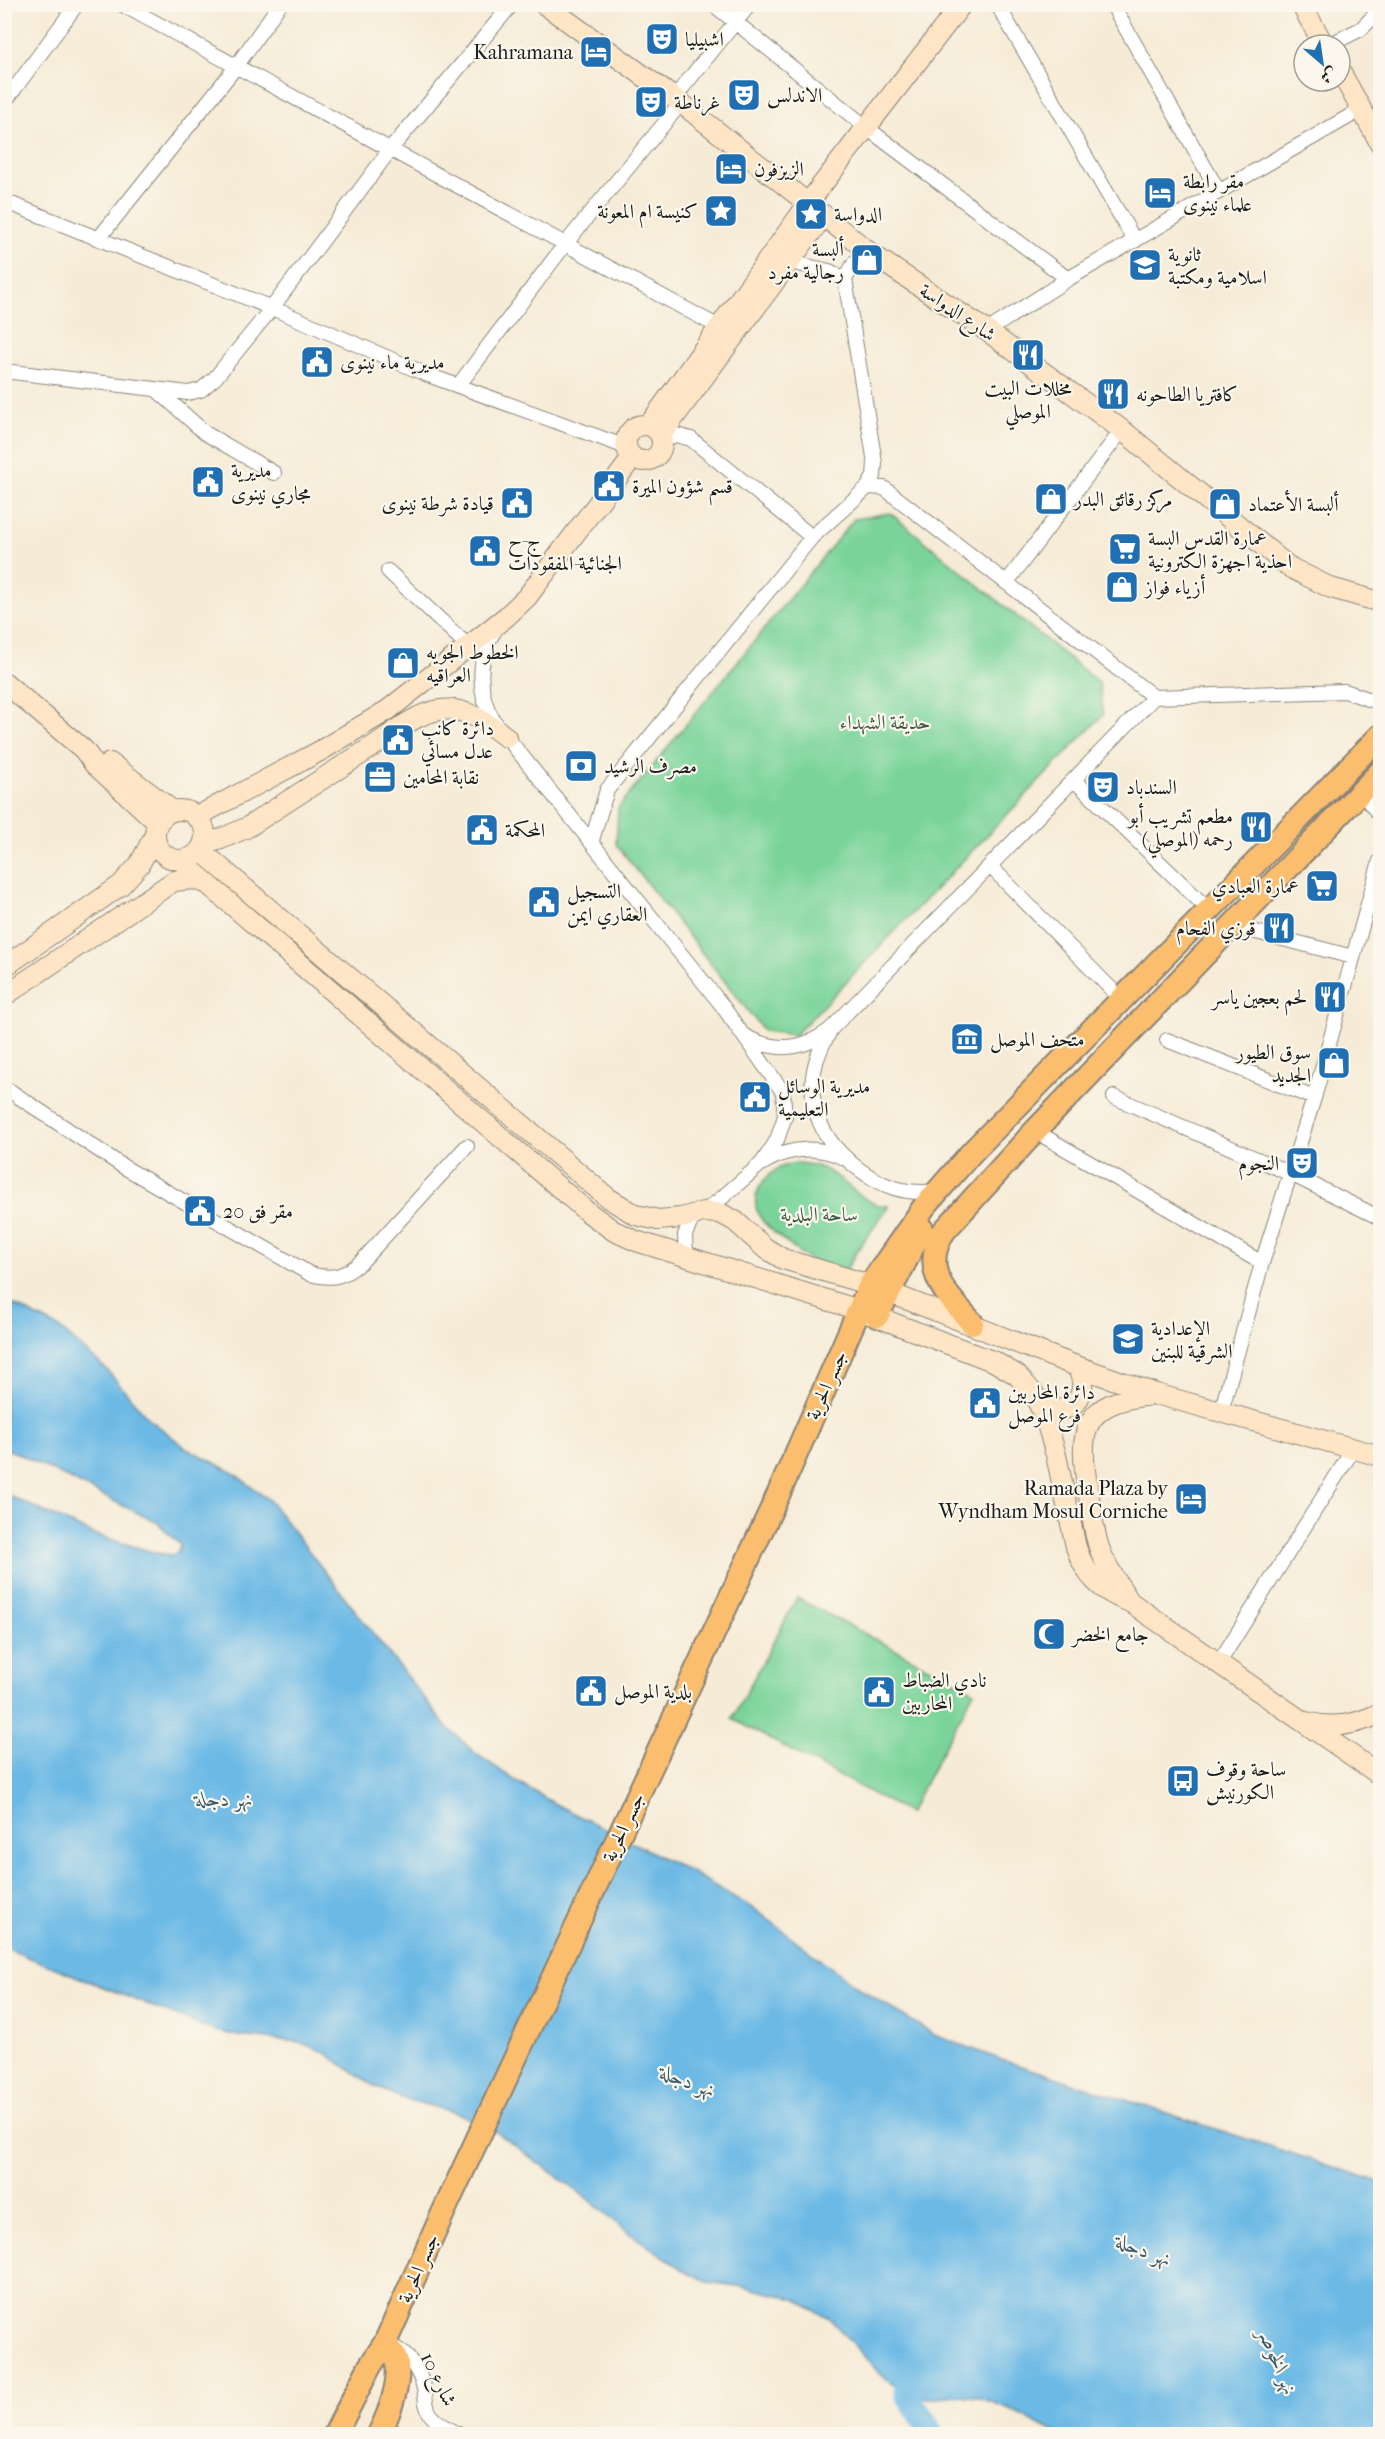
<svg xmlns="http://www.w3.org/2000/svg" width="1385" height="2439" font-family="'IM FELL French Canon',Amiri,serif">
<rect width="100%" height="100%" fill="#fbf7ec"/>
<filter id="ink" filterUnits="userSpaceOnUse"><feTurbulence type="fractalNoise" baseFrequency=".0167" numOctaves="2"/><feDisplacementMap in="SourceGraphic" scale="12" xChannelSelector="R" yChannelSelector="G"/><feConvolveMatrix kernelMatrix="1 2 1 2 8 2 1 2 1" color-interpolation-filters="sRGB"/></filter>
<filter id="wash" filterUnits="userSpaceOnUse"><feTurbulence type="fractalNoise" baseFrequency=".008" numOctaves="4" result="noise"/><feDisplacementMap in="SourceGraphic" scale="24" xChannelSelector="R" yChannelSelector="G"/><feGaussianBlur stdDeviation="1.35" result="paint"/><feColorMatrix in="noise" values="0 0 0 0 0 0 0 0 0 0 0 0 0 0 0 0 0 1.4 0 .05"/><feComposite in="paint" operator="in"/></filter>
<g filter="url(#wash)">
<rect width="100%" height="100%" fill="#f6ebd6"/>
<path fill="#7ad49a" stroke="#4b785b" stroke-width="1.5" d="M890,513L1099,683L1103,715L795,1035L764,1031L616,844L618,808L854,519Z
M798,1163C808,1164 818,1165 826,1170C846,1180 866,1208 889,1206L857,1251L840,1280C820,1267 772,1236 760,1217C753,1205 755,1193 763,1182C772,1170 783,1164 798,1163Z
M797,1598L974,1691L909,1813L732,1719Z"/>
<path fill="#6cb9e5" stroke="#446a80" stroke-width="1.5" d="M4,1300L58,1327L107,1370L148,1418L185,1447L232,1472L269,1500L443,1723L475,1753L516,1781L555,1804L691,1872L756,1910L854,1985L934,2035L1002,2060L1380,2182V2434H1058L1008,2408L977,2397L959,2395L928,2398L907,2394L879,2373L830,2319L795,2299L745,2287L708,2282L684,2270L629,2233L596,2205L496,2132L460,2114L399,2097L374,2086L322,2051L299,2042L239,2036L212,2030L5,1948V1494L93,1534L156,1553L173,1555L178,1551L180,1545L158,1523L17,1453L5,1449Z"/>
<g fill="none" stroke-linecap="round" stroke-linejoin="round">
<path stroke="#6cb9e5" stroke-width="24" d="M905,2361L907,2394L933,2434"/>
</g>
</g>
<g filter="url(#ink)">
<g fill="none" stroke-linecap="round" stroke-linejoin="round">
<g stroke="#898479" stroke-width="16">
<path id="street" d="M121,4L719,327
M713,4L867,128L1068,279
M997,4L1135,241
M1112,4L1219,192
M1329,45L1361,29L1380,10
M674,98L750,4
M4,103L77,4
M4,201L272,308L428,375L626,447
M99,238L235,68L280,4
M790,262L829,271L845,279
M987,331L1068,279L1362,109
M4,371L188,393L201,390L215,378L272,308L390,150L512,4
M458,386L566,243L681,103
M156,389L205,433L274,473
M663,441L676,435L691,439L812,537
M868,487L874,476L875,463L845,279L855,262L873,255
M388,571L467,645
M1007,582L1122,430
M496,629C477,654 477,693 493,720L721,1004L783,1092L785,1116L777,1140L762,1163L717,1202L691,1221L685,1235L686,1256
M1074,780L1210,911
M1361,792L1380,815
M592,840L607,790L812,537L868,487L884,488L1154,697L1345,691L1371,700
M990,866L1121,999
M1233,926L1353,957
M829,1033C799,1082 811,1132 856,1167C882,1187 905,1195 937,1191
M745,1036C775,1053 804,1050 831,1029L1154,697
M1167,1040L1314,1098
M4,1087L124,1167L310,1274C333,1280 344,1277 362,1261L467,1146
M1114,1097L1289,1173L1380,1218
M1035,1131L1262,1263
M763,1163C788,1148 815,1145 842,1157
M1221,1412L1262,1263L1314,1098L1380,861
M1218,1664L1354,1448
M391,2346C408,2353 419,2370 424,2388C426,2398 425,2407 431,2415C437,2423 449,2429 458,2434"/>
</g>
<g stroke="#898479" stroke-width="22">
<path id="secondary" d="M544,4L681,103L873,255L987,331L1122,430L1289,567L1331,588L1380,602
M1301,4L1324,45
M1340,71L1380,143
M626 443a18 18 0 1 1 36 0a18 18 0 1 1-36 0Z
M649,425L821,186L962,4
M661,435L824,215
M4,682L84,750L94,764L158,823
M110,763L173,811
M155 835a25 25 0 1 1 50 0a25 25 0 1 1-50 0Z
M196,817L320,751L388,710L507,616L527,597L633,457
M203,845L221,839L248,827C289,800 330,774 372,747C392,734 416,713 440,710C465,706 487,723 506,737
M200,850L608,1198L636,1215L658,1220L681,1218L703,1212L720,1213L735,1221L765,1248L783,1259L870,1285L1076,1366L1156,1394L1380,1456
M180,860L585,1210L614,1231L636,1241L859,1310L995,1362L1017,1375L1034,1394L1045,1417L1056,1455L1076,1547C1085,1576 1102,1592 1130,1602L1380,1775
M4,967L121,885L139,865L155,835
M4,996L174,881L195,879L208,884
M1041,1405C1070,1421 1094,1393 1076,1366
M1130,1602C1119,1585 1107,1569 1100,1550C1093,1532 1092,1511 1088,1492C1078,1430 1081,1402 1152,1395
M1306,1722C1332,1729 1357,1725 1380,1713"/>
</g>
<g stroke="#898479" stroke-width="26">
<path id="primary" d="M877,1316L922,1229
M972,1323C947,1294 919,1271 944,1231L1035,1131L1380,772
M335,2434L370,2366L385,2343L443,2213L779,1493L870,1285L924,1207L972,1152L1380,736
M379,2434C388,2416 405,2375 394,2355C392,2351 387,2347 385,2343"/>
</g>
<use href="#street" stroke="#fff" stroke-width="14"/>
<use href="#secondary" stroke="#fde5c5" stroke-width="20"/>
<use href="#primary" stroke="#fbbd6e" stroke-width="22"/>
</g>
</g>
<defs>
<g id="theatre-square" transform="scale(1.725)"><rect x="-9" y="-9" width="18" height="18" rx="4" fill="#1f6fb2" stroke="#fbf7ec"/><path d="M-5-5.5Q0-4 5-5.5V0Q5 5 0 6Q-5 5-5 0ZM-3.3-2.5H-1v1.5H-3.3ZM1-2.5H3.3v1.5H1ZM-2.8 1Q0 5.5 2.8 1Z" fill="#fff"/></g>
<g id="hotel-square" transform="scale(1.725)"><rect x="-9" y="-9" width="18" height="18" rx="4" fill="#1f6fb2" stroke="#fbf7ec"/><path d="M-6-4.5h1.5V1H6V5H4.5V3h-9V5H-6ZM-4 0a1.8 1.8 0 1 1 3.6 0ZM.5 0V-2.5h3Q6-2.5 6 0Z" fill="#fff"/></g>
<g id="sight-square" transform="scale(1.725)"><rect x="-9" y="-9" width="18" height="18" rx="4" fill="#1f6fb2" stroke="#fbf7ec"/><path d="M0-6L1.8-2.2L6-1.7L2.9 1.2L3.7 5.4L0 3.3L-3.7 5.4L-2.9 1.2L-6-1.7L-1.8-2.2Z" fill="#fff"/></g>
<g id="shop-square" transform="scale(1.725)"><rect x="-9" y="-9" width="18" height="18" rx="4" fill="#1f6fb2" stroke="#fbf7ec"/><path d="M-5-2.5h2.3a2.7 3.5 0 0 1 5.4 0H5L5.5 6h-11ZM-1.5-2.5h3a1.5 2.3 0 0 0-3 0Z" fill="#fff"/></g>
<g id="school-square" transform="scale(1.725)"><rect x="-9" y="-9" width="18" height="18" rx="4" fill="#1f6fb2" stroke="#fbf7ec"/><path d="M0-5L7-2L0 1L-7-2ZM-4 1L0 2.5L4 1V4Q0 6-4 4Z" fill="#fff"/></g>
<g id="restaurant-square" transform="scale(1.725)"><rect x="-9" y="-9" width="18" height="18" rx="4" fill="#1f6fb2" stroke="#fbf7ec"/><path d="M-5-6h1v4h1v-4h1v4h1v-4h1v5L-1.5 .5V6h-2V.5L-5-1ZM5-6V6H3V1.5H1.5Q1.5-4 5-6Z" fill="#fff"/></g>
<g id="civic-square" transform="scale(1.725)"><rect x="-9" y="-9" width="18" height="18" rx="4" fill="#1f6fb2" stroke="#fbf7ec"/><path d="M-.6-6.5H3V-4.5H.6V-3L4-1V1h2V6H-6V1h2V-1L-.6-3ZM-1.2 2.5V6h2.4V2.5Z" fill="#fff"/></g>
<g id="supermarket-square" transform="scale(1.725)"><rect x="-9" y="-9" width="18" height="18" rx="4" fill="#1f6fb2" stroke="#fbf7ec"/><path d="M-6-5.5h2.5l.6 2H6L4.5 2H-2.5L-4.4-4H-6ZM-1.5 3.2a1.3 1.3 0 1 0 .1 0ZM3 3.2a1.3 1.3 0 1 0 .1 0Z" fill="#fff"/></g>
<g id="bank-square" transform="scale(1.725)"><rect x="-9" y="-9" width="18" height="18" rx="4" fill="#1f6fb2" stroke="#fbf7ec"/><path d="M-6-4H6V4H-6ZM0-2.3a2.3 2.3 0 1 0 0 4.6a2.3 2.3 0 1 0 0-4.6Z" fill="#fff"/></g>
<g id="office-square" transform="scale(1.725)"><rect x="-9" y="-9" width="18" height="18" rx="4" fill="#1f6fb2" stroke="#fbf7ec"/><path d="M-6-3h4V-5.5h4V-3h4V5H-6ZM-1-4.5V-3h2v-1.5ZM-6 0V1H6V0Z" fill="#fff"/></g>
<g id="museum-square" transform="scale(1.725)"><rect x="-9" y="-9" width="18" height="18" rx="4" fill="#1f6fb2" stroke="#fbf7ec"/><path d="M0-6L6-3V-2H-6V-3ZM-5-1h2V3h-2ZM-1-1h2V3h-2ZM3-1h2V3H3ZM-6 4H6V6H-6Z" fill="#fff"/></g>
<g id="mosque-square" transform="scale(1.725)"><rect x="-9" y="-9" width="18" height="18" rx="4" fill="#1f6fb2" stroke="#fbf7ec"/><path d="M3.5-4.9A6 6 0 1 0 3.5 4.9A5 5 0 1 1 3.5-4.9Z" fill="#fff"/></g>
<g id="bus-square" transform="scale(1.725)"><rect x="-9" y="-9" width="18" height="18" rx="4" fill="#1f6fb2" stroke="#fbf7ec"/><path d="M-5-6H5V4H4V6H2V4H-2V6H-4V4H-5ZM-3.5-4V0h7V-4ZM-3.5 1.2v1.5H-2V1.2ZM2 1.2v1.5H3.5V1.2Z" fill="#fff"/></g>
</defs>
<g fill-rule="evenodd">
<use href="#theatre-square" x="662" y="39"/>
<use href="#hotel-square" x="596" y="52"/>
<use href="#theatre-square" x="744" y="95"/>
<use href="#theatre-square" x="651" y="102"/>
<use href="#hotel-square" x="731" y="169"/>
<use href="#hotel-square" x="1160" y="193"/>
<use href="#sight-square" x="721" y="211"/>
<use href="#sight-square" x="811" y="214"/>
<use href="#shop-square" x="867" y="260"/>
<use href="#school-square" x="1145" y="265"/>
<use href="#restaurant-square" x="1028" y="355"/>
<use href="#civic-square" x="317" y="362"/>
<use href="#restaurant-square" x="1113" y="394"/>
<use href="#civic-square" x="208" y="482"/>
<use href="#civic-square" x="609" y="486"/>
<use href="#shop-square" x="1051" y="499"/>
<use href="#civic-square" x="517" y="503"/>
<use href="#shop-square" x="1225" y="504"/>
<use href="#supermarket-square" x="1125" y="549"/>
<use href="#civic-square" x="485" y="551"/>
<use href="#shop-square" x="1122" y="587"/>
<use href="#shop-square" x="403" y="663"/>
<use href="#civic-square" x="398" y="740"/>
<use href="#bank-square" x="581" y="766"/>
<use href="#office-square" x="380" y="777"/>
<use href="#theatre-square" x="1103" y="787"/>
<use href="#restaurant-square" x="1256" y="827"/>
<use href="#civic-square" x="482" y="830"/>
<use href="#supermarket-square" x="1322" y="886"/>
<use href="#civic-square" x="544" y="902"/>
<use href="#restaurant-square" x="1279" y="928"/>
<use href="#restaurant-square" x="1330" y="997"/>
<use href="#museum-square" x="967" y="1039"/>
<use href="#shop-square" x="1334" y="1063"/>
<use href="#civic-square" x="755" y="1097"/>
<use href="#theatre-square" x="1302" y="1163"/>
<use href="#civic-square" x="200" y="1211"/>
<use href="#school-square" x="1128" y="1339"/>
<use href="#civic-square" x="985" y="1403"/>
<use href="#hotel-square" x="1191" y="1499"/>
<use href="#mosque-square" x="1049" y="1634"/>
<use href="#civic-square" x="591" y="1691"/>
<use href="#civic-square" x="879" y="1692"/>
<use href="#bus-square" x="1183" y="1781"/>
</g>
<g text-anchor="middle" stroke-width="4.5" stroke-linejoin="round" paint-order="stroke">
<g font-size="20" fill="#1c1c1c" stroke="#fbf7ec" text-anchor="start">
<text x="685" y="46">اشبيليا</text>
<text x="573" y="59" text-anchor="end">Kahramana</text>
<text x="767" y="102">الاندلس</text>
<text x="674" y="109">غرناطة</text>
<text x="754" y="176">الزيزفون</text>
<text x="1183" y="188">مقر رابطة<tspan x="1183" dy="23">علماء نينوى</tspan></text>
<text x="698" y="218" text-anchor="end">كنيسة ام المعونة</text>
<text x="834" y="221">الدواسة</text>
<text x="844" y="256" text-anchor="end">ألبسة<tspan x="844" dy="23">رجالية مفرد</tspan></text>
<text x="1168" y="261">ثانوية<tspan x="1168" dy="23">اسلامية ومكتبة</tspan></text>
<text x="340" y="369">مديرية ماء نينوى</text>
<text x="1028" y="395" text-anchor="middle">مخللات البيت<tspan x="1028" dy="23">الموصلي</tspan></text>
<text x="1136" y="401">كافتريا الطاحونه</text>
<text x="231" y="477">مديرية<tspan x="231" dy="23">مجاري نينوى</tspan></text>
<text x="632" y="493">قسم شؤون الميرة</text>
<text x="1074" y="506">مركز رقائق البدر</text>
<text x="494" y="510" text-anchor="end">قيادة شرطة نينوى</text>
<text x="1248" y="511">ألبسة الأعتماد</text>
<text x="1148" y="545">عمارة القدس البسة<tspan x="1148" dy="23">احذية اجهزة الكترونية</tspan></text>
<text x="508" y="547">ج-ح<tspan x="508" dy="23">الجنائية-المفقودات</tspan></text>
<text x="1145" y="594">أزياء فواز</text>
<text x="426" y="659">الخطوط الجويه<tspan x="426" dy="23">العراقيه</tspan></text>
<text x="421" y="735">دائرة كانب<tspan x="421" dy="23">عدل مسائي</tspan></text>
<text x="604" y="773">مصرف الرشيد</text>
<text x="403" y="784">نقابة المحامين</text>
<text x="1126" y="794">السندباد</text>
<text x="1233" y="823" text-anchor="end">مطعم تشريب أبو<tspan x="1233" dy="23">رحمه (الموصلي)</tspan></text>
<text x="505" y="837">المحكمة</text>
<text x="1299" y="893" text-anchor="end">عمارة العبادي</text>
<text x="567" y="898">التسجيل<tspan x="567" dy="23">العقاري ايمن</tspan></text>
<text x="1256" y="935" text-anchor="end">قوزي الفحام</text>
<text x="1307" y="1004" text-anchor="end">لحم بعجين ياسر</text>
<text x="990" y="1046">متحف الموصل</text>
<text x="1311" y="1059" text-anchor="end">سوق الطيور<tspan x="1311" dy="23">الجديد</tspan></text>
<text x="778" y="1093">مديرية الوسائل<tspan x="778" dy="23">التعليمية</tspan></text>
<text x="1279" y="1170" text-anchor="end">النجوم</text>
<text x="223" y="1218">مقر فق 20</text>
<text x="1151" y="1335">الإعدادية<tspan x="1151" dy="23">الشرقية للبنين</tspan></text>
<text x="1008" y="1399">دائرة المحاربين<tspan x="1008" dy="23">فرع الموصل</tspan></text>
<text x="1168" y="1495" text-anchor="end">Ramada Plaza by<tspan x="1168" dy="23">Wyndham Mosul Corniche</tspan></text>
<text x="1072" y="1641">جامع الخضر</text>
<text x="902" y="1687">نادي الضباط<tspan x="902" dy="23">المحاربين</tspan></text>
<text x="614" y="1698">بلدية الموصل</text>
<text x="1206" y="1776">ساحة وقوف<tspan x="1206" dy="23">الكورنيش</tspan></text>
</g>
<g font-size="20" fill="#1c1c1c" stroke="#fbf7ec">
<text transform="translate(958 312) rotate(34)" y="7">شارع الدواسة</text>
<text transform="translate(826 1385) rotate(-66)" y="7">جسر الحرية</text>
<text transform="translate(623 1827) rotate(-65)" y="7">جسر الحرية</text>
<text transform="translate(418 2268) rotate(-66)" y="7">جسر الحرية</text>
<text transform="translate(439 2379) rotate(64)" y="7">شارع 10</text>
</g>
<g font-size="20" fill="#3d5c48" stroke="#fbf7ec">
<text x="885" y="729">حديقة الشهداء</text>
<text x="819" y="1221">ساحة البلدية</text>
</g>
<g font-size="21" font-style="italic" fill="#3c5b6c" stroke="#fbf7ec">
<text x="224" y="1806">نهر دجلة</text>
<text transform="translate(688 2081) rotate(20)" y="7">نهر دجلة</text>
<text transform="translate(1144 2250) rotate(20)" y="7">نهر دجلة</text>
<text transform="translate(1278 2361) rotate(67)" y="7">نهر الخوصر</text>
</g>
</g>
<rect width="1385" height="2439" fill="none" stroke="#fbf7ec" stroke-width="24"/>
<g transform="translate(1322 63) rotate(151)"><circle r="28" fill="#fbf7ec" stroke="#a29f99" stroke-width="1.5"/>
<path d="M0-4.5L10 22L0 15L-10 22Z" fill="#1f6fb2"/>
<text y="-9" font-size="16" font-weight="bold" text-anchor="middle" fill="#1c1c1c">ش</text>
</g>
</svg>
